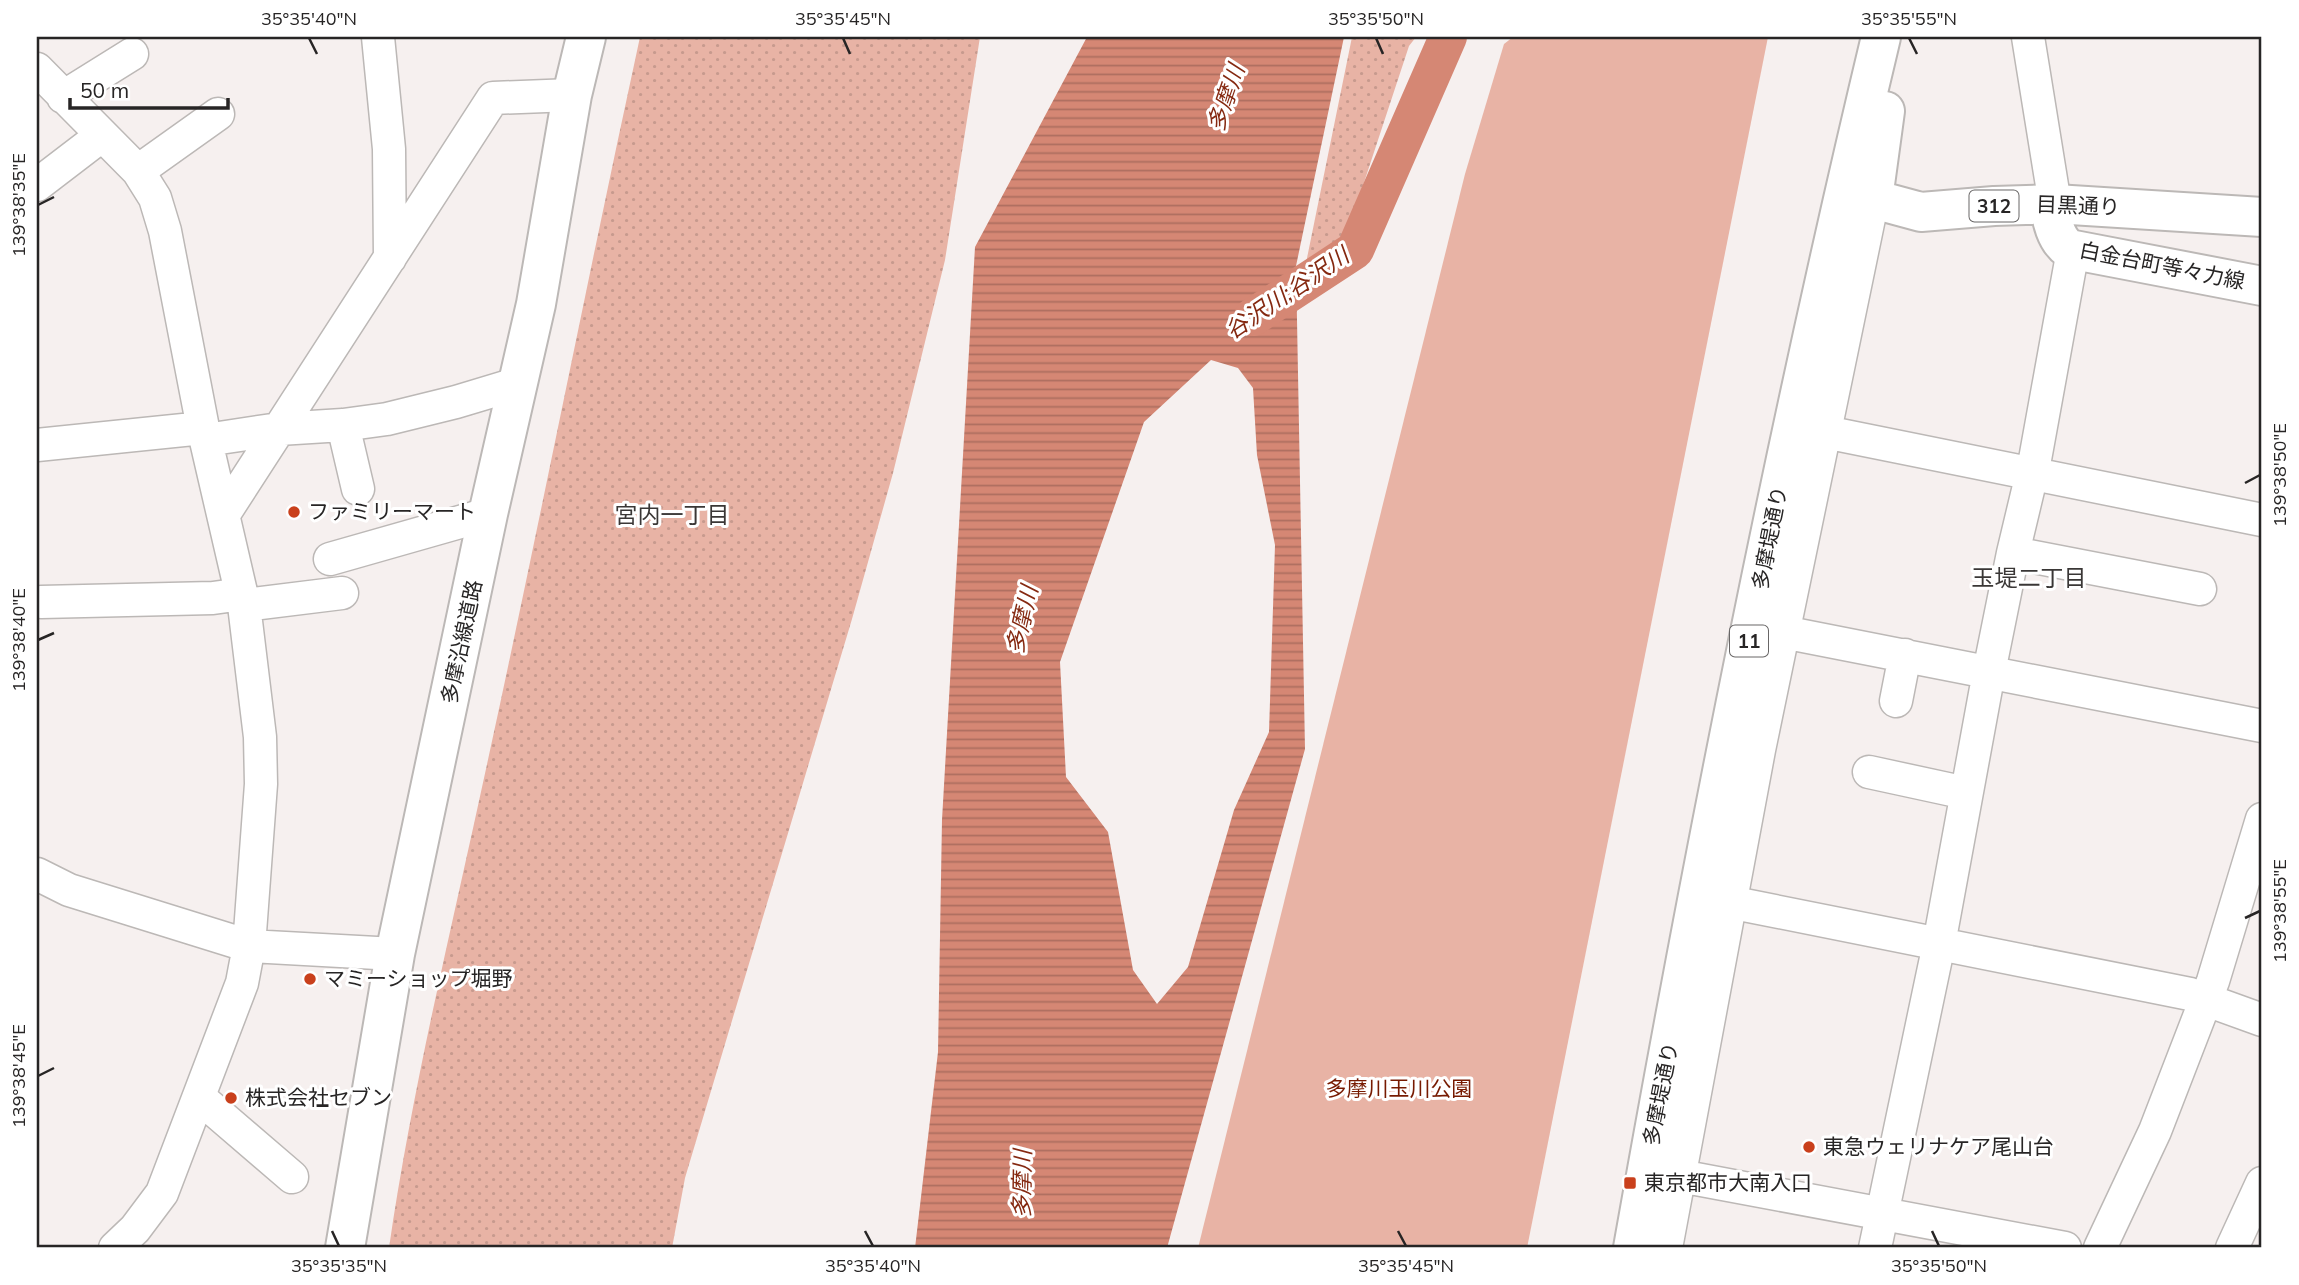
<svg xmlns="http://www.w3.org/2000/svg" width="2299" height="1285" font-family="Mulish,'Noto Sans JP',sans-serif">
<defs>
<pattern id="grass-dots" width="8" height="8" patternUnits="userSpaceOnUse" patternTransform="scale(1.75)"><rect width="8" height="8" fill="#e8b3a5"/><path d="M2 2h.1M6 6h.1" fill="none" stroke="#c79a8e" stroke-width="1.8" stroke-linecap="round"/></pattern>
<pattern id="water-rules" width="6" height="5" patternUnits="userSpaceOnUse" patternTransform="scale(1.75)"><rect width="6" height="5" fill="#d58774"/><path d="M0 2.5h6" fill="none" stroke="#ad6e5f"/></pattern>
</defs>
<rect width="100%" height="100%" fill="#f6f0ef"/>
<path fill="url(#grass-dots)" d="M640,37H980L945,260L893,473L852,619L685,1178L672,1248H389C413,1082 454,919 489,755C541,516 588,276 640,37Z
M1352,37H1416L1409,46L1346,237L1315,266L1306,263Z"/>
<path fill="#e8b3a5" d="M1513,37H1768L1527,1248H1198L1465,174L1504,44Z"/>
<path fill="url(#water-rules)" fill-rule="evenodd" d="M1087,37H1344L1296,266L1305,749L1167,1248H915L938,1052L942,820L975,247ZM1211,360L1238,368L1253,388L1257,455L1275,545L1269,732L1234,810L1188,967L1157,1004L1133,970L1108,832L1066,777L1060,662L1144,422Z"/>
<g fill="none" stroke-linecap="round" stroke-linejoin="round">
<path stroke="#d58774" stroke-width="38" d="M1253,317L1355,250L1448,37"/>
<g stroke="#bcb8b6" stroke-width="35">
<path id="minor" d="M378,37L389,149L390,258
M2028,37L2055,204
M37,69L138,171L155,198L165,231L203,428L244,605L260,737L261,784L249,946L242,983L162,1193L135,1229L115,1248
M63,97L132,54
M138,171L218,114
M37,185L101,136
M343,425L358,489
M1825,432L2262,520
M206,440L279,429L343,425L387,419L456,402L519,383
M37,445L203,428
M224,514L493,98L572,95
M2013,553L2200,589
M330,559L488,514
M41,602L213,598L242,594
M244,605L342,593
M1783,632L2262,726
M1896,701L1905,655
M1869,772L1966,793
M37,874L69,890L249,946L395,954
M1729,902L2190,994L2262,1020
M200,1098L292,1177
M1680,1176L2065,1248
M1666,1248L1759,750L1873,199
M1875,1248L1939,944L1989,672L2013,553L2034,465L2073,250
M2100,1248L2155,1131L2213,981L2262,819
M2232,1248L2262,1183"/>
</g>
<g stroke="#bcb8b6" stroke-width="42">
<path id="major" d="M1885,111L1873,199L1921,212L1994,206L2055,204L2262,217
M2050,204C2051,220 2056,240 2069,249L2262,286
M345,1248L395,954L488,514L536,304L572,95L586,37
M1633,1248C1705,843 1785,438 1881,37"/>
</g>
<use href="#minor" stroke="#fff" stroke-width="32"/>
<use href="#major" stroke="#fff" stroke-width="38"/>
</g>
<path fill="none" stroke="#272525" stroke-width="2.5" d="M309,38L317,54M843,38L850,54M1376,38L1383,54M1909,38L1917,54M38,205L54,197M2245,483L2260,475M38,640L54,633M2245,918L2260,911M38,1076L54,1068M332,1231L339,1246M865,1231L873,1246M1398,1231L1406,1246M1932,1231L1939,1246"/>
<g fill="#c9401c" stroke="#fff" stroke-width="2.5">
<circle cx="294" cy="512" r="7"/>
<circle cx="310" cy="979" r="7"/>
<circle cx="231" cy="1098" r="7"/>
<circle cx="1809" cy="1147" r="7"/>
<rect x="1623" y="1176" width="14" height="14" rx="3.5"/>
</g>
<g text-anchor="middle" stroke-width="6" stroke-linejoin="round" paint-order="stroke">
<g fill="#fff" stroke="#686666" stroke-width="2">
<rect x="1969.5" y="190.5" width="49" height="31" rx="5"/>
<rect x="1730" y="625.5" width="38" height="31" rx="5"/>
</g>
<g font-size="19" font-weight="bold" fill="#272525">
<text x="1994" y="213">312</text>
<text x="1749" y="648">11</text>
</g>
<g font-size="21" fill="#272525" stroke="#fff">
<text transform="translate(2078 206) rotate(2)" y="7">目黒通り</text>
<text transform="translate(2162 266) rotate(11)" y="7">白金台町等々力線</text>
<text transform="translate(1770 538) rotate(-79)" y="7">多摩堤通り</text>
<text transform="translate(462 642) rotate(-78)" y="7">多摩沿線道路</text>
<text transform="translate(1661 1094) rotate(-79)" y="7">多摩堤通り</text>
</g>
<g font-size="21" fill="#272525" stroke="#fff" text-anchor="start">
<text x="308" y="519">ファミリーマート</text>
<text x="324" y="986">マミーショップ堀野</text>
<text x="245" y="1105">株式会社セブン</text>
<text x="1823" y="1154">東急ウェリナケア尾山台</text>
<text x="1644" y="1190">東京都市大南入口</text>
</g>
<g font-size="21" fill="#771a01" stroke="#fff">
<text x="1399" y="1096">多摩川玉川公園</text>
</g>
<g font-size="23" font-style="italic" fill="#852911" stroke="#fff">
<text transform="translate(1226 98) rotate(-71)" y="8">多摩川</text>
<text transform="translate(1287 293) rotate(-34)" y="8">谷沢川;谷沢川</text>
<text transform="translate(1022 620) rotate(-77)" y="8">多摩川</text>
<text transform="translate(1022 1184) rotate(-89)" y="8">多摩川</text>
</g>
<g font-size="23" fill="#3a3736" stroke="#fff">
<text x="672" y="523">宮内一丁目</text>
<text x="2029" y="586">玉堤二丁目</text>
</g>
</g>
<rect width="2299" height="1285" fill="none" stroke="#ffffff" stroke-width="77"/>
<path d="M70 98v10h158v-10" fill="none" stroke="#272525" stroke-width="3.5"/>
<text x="80" y="98" font-size="21" fill="#272525" stroke="#ffffff" stroke-width="5" paint-order="stroke">50 m</text>
<rect x="38" y="38" width="2222" height="1208" fill="none" stroke="#272525" stroke-width="2.5"/>
<g font-size="18" text-anchor="middle" fill="#272525">
<text x="309" y="25">35°35'40"N</text>
<text x="843" y="25">35°35'45"N</text>
<text x="1376" y="25">35°35'50"N</text>
<text x="1909" y="25">35°35'55"N</text>
<text transform="translate(19 205) rotate(-90)" y="6">139°38'35"E</text>
<text transform="translate(2280 475) rotate(-90)" y="6">139°38'50"E</text>
<text transform="translate(19 640) rotate(-90)" y="6">139°38'40"E</text>
<text transform="translate(2280 911) rotate(-90)" y="6">139°38'55"E</text>
<text transform="translate(19 1076) rotate(-90)" y="6">139°38'45"E</text>
<text x="339" y="1272">35°35'35"N</text>
<text x="873" y="1272">35°35'40"N</text>
<text x="1406" y="1272">35°35'45"N</text>
<text x="1939" y="1272">35°35'50"N</text>
</g>
</svg>
